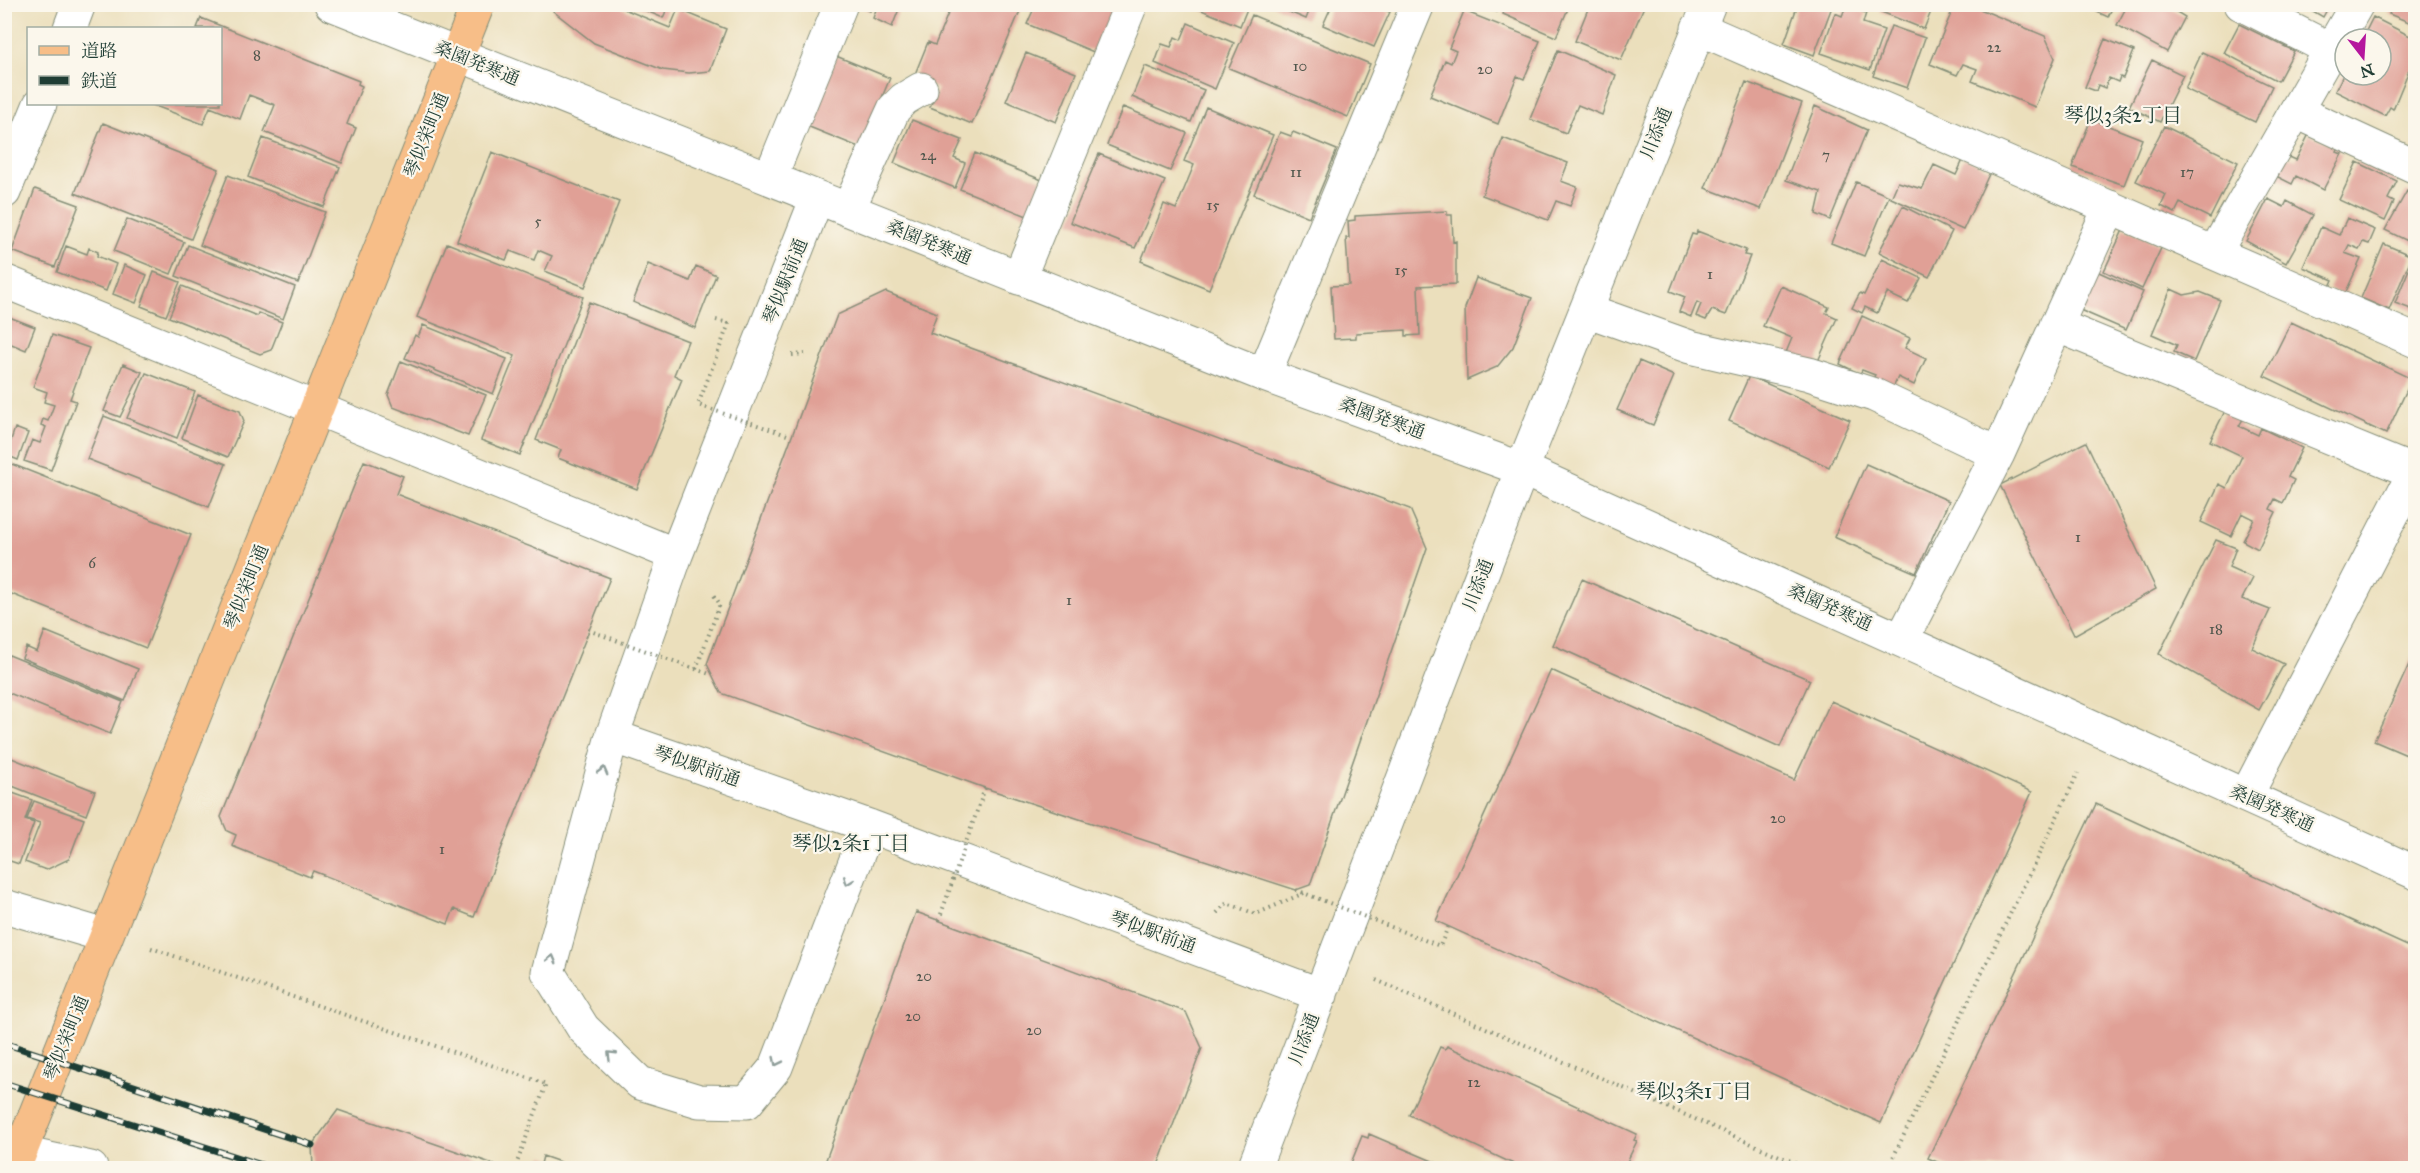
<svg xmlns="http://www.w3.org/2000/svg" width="2420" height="1173" font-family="'IM FELL Great Primer','Noto Serif JP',serif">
<rect width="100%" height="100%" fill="#fbf7ec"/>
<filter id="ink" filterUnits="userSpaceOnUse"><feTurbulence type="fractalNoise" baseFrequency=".0167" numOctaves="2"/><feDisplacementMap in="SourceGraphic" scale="12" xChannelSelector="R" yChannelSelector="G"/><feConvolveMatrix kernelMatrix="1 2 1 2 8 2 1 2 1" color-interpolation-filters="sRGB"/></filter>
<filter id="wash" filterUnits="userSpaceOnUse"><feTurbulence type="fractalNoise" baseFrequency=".008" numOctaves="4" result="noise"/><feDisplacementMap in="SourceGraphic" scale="24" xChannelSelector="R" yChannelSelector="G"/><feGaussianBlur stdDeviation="1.35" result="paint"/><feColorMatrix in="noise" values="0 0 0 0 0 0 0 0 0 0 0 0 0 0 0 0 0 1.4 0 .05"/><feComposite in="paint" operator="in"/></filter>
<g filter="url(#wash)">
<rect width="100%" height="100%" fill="#ebdfbc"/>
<g id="blocks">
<path fill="#e0a096" d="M556,4H612L670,28L678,9L726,29L710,71L689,73L663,70L594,43L553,11Z
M630,4H669L663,18Z
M805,4H826L823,12Z
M854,4H873L870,11Z
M878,4H901L892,27L873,18Z
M952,4H1023L972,124L930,107L938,89L913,79L928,42L935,45Z
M1036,4H1116L1096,53L1027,24Z
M1187,4H1249L1240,26Z
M1270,4H1312L1306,19Z
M1480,4H1501L1497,12Z
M1507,4H1570L1556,37L1503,14Z
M1590,4H1645L1621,60L1575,41Z
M1798,4H1833L1814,55L1784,44Z
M1854,4H1875L1873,11Z
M1882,4H1934L1924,29L1879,11Z
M1955,4H1968L2045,36L2055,58L2035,107L1972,81L1977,69L1963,64L1957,75L1930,64Z
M2080,4H2114L2108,17Z
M2128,4H2172L2170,8L2185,17L2167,52L2117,25Z
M2301,4H2330L2323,17Z
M2393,4H2416V25L2389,14Z
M1332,5H1373L1390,12L1374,47L1323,25Z
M1846,6L1866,13L1863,23L1884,30L1870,70L1821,53L1835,13L1842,16Z
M1464,11L1540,41L1524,79L1517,76L1498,124L1430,96L1445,60L1451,63L1456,51L1449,48Z
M1252,15L1370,64L1348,117L1229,68Z
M2373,17L2416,39V66L2413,72L2409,70L2393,109L2390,107L2385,116L2335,91L2343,75H2381V39H2362Z
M201,18L359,81L358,84L362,86L347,124L356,128L342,163L264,132L275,105L249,95L240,119L210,107L203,124L150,104H220V28H197Z
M1188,23L1234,43L1215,89L1155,63L1162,44L1171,47L1175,37L1181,40Z
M2239,24L2294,51L2278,81L2224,53Z
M1891,26L1925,38L1907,88L1873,76Z
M2105,39L2134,51L2123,78L2120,77L2118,82L2109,78L2105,88L2098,85L2096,91L2085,87Z
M1558,50L1616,75L1602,115L1578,105L1566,133L1530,119Z
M2202,52L2272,86L2255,122L2185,89Z
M1026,53L1076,73L1056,122L1006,101Z
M836,56L890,78L861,148L807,126Z
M2152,60L2183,75L2160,122L2129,107Z
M1145,66L1204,90L1191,122L1132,97Z
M1746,82L1802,103L1761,209L1705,188Z
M1815,106L1867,130L1830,220L1816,214L1821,192L1786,180Z
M1123,107L1187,133L1170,171L1107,145Z
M1206,107L1273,135L1209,289L1141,261L1164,204L1176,209L1194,165L1184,161Z
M2091,119L2142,139L2124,185L2072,167Z
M912,120L962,140L954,158L965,163L955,188L894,163Z
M103,123L219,169L191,239L75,193Z
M2164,126L2238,162L2210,218L2180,203L2175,213L2161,206L2166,195L2136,181Z
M1280,132L1291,136L1293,132L1337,150L1309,217L1254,194Z
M2309,134L2339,148L2337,152L2342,154L2323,190L2296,176L2292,184L2274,175L2285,155L2296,160Z
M263,138L340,167L324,207L248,177Z
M1503,138L1568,163L1561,181L1577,187L1570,206L1556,201L1548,220L1482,195Z
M492,152L619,202L585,287L545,271L552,256L538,250L534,260L510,251L506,260L457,241Z
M975,153L1042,180L1027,216L960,189Z
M1099,154L1165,181L1135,248L1070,222Z
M1964,158L1991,170L1963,230L1891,198L1898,182L1922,189L1934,165L1956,175Z
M2357,162L2397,181L2388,199L2394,202L2385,221L2339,200Z
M228,175L325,212L298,283L200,245Z
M1856,182L1889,196L1864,256L1831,243Z
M35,189L79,205L55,267L12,251Z
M2407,191L2416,196V245L2385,230Z
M2268,199L2284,207L2287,201L2313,215L2286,263L2246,241Z
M1903,206L1952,231L1929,277L1879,252Z
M1447,211V215H1452L1453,242L1456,241V284L1418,286L1420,335L1406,336V330L1356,333V338L1334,339L1331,286L1349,285L1346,238H1349L1348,221L1355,220V216Z
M2347,218L2375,230L2369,244L2363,242L2359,249L2349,245L2345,253L2361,259L2344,296L2329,289L2333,280L2303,267L2321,227L2339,235Z
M127,219L184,242L171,274L114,251Z
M2124,228L2162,246L2142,289L2104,271Z
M1697,231L1746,250L1744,255L1750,256L1726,315L1712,310L1706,320L1696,316L1701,304L1697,302L1691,317L1679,312L1685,297L1670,291L1692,234L1696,235Z
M447,243L583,297L520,455L481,440L515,356L417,317Z
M2384,244L2412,256L2389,310L2361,298Z
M188,245L295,287L283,319L176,276Z
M66,246L87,254L89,248L98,252L97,256L116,264L106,291L57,272Z
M1882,259L1921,278L1908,303L1887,293L1877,313L1865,307L1862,313L1852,308L1860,293L1864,295Z
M648,264L690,281L696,266L716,275L695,328L633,302Z
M124,265L147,275L136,303L113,294Z
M2410,267L2416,269V311L2395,303Z
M2090,268L2143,292L2126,330L2073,307Z
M154,272L180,282L166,316L141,306Z
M1476,278L1532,298L1513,347L1497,367L1467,380L1465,308Z
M182,286L257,316L258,313L282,322L271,350L260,354L169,317Z
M1781,286L1829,307L1826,313L1837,318L1815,368L1785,355L1792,338L1763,326Z
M2171,289L2184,295L2200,292L2220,300L2194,361L2174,352L2177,345L2152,334Z
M886,292L937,313L930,333L1410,509L1427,548L1310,885L1296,890L985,788L721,693L707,664L837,315Z
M589,302L688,341L674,375L682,379L637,489L558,458L561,450L536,440Z
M4,315L35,327L26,350L9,343L4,353Z
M1862,316L1910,338L1905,348L1926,358L1914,385L1898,377L1893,388L1873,379L1875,375L1862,370L1860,374L1840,364Z
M2291,322L2412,379L2386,434L2264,376Z
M423,325L507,359L493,394L405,358L415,335L418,337Z
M52,335L89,348L70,399L76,401L51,470L24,461L32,440L40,443L46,427L41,425L43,419L48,421L54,405L44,402L47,392L33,387Z
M401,361L486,395L468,436L393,407L388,395Z
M1639,361L1674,376L1653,425L1617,410Z
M123,364L142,372L120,417L104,411Z
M146,373L195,392L177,438L127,418Z
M1749,376L1850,420L1829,467L1729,421Z
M198,395L240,411L244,421L228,457L182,438Z
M2225,411L2243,419L2239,426L2258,435L2261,428L2302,448L2288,477L2294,480L2283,503L2275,499L2270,509L2276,512L2258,549L2243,541L2254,519L2242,513L2231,536L2201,522L2219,484L2227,488L2242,456L2210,441Z
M104,416L226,464L209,507L87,459Z
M15,428L28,433L18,460L6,455Z
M2086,442L2156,589L2074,635L2000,485Z
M4,461L191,535L146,648L4,591Z
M364,461L403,476L396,494L610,578L474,917L454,909L448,924L313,871L310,877L232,846L236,835L227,831L221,817Z
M1866,464L1949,501L1916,573L1834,537Z
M2216,540L2236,548L2229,567L2253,578L2242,599L2270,610L2252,648L2284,664L2259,710L2159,654Z
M1582,579L1810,680L1780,747L1553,645Z
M45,631L138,669L125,701L22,658L26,647L37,652Z
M2416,649V759L2374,741Z
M9,655L123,702L110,734L4,691V664Z
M1551,670L1794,780L1831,701L2032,792L1881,1123L1436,921Z
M4,755L95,791L86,815L7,784L4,790Z
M7,791L32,800L25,820L34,823L19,864L4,859V799Z
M34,801L84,819L69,859L46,870L25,862L40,823L27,819Z
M2096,804L2416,950V1168H1951L1928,1158Z
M916,912L1186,1012L1202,1048L1157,1168H823Z
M1447,1046L1637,1134L1634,1140L1637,1141L1624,1168H1522L1409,1115L1440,1047L1445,1049Z
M338,1110L505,1168H313L312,1145Z
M1369,1134L1437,1163L1435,1168H1349L1362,1136L1368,1138Z
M543,1156L577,1168H540Z"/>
</g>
</g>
<g filter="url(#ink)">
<use href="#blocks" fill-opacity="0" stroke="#858e78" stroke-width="1.5"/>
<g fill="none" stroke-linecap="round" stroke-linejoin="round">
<g stroke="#858e78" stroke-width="35">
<path id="minor" d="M331,4L1264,375L1522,469L2416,873
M2241,4L2332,50
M70,28L79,4
M1698,28L2416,341
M2297,112L2416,167
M770,178L841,4
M4,192L40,104
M817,198L676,555L612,736L548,972L583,1028L640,1083L699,1101L747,1102L776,1067L869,826
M848,210L894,109L904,99L921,89
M2215,252L2357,4
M1019,278L1131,4
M4,281L676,555
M1586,310L1690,347L1809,374L1874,395L1998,454
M2056,325L2414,472
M1264,375L1418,4
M1902,639L1998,454L2110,207
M612,736L869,826L1321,995
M2246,796L2416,469
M4,906L106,936
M4,1149L91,1168
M1254,1168L1522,469L1709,4"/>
</g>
<g stroke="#858e78" stroke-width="35">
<path id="major" d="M14,1168L478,4"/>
</g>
<path stroke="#858e78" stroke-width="4" stroke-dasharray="1.5 4.5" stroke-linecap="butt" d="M716,320L729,323
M792,355L805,354
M696,669L720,604L713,594
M1217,913L1227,903L1256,914L1304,893
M151,948L546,1084L515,1168
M1376,980L1807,1168
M1888,1168L2078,773"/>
<use href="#minor" stroke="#fff" stroke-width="33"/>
<use href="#major" stroke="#f7be88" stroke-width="33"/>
<g stroke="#1f3d34" stroke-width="7">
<path id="rail" d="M4,1043L312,1145
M4,1083L271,1168"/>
</g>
<use href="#rail" stroke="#fbf7ec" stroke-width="4.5" stroke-dasharray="14" stroke-linecap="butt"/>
<path stroke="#858e78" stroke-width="4" stroke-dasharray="1.5 4.5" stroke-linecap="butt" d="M729,323L698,405L790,436
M588,630L712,675
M1296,890L1440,946L1448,927
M939,920L985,788"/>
</g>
<defs><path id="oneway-chevron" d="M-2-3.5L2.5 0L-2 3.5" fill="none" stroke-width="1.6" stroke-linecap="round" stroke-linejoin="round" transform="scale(1.5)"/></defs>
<g stroke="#8f9e9a">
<use href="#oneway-chevron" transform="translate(603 771) rotate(-75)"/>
<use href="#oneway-chevron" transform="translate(848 881) rotate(111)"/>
<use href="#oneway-chevron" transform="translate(552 959) rotate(-75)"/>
<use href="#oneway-chevron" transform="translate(611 1055) rotate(-136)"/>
<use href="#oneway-chevron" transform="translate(777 1062) rotate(116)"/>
</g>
</g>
<g text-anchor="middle" stroke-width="4.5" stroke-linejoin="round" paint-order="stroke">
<g font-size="15" fill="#4f564c">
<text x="1994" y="52">22</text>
<text x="257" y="60">8</text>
<text x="1300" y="71">10</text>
<text x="1485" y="74">20</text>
<text x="928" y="160">24</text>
<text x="1826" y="160">7</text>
<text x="1296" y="177">11</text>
<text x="2187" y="177">17</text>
<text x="1213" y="210">15</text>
<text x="538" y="226">5</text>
<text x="1401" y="275">15</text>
<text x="1710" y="279">1</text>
<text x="2078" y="542">1</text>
<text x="92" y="568">6</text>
<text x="1069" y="605">1</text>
<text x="2216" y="634">18</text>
<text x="1778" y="823">20</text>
<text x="442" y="854">1</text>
<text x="924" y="981">20</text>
<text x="913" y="1021">20</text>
<text x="1034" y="1035">20</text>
<text x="1474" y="1087">12</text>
</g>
<g font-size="18" fill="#1f3d34" stroke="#fbf7ec">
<text transform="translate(477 63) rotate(22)" y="6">桑園発寒通</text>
<text transform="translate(1656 133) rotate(-68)" y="6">川添通</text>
<text transform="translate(426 135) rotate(-68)" y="6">琴似栄町通</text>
<text transform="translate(929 242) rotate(22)" y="6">桑園発寒通</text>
<text transform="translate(785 281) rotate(-68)" y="6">琴似駅前通</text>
<text transform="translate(1382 418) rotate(20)" y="6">桑園発寒通</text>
<text transform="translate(1478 585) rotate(-69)" y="6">川添通</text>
<text transform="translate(246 587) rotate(-68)" y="6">琴似栄町通</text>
<text transform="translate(1830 607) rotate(24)" y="6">桑園発寒通</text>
<text transform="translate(697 766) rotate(19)" y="6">琴似駅前通</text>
<text transform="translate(2272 808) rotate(24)" y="6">桑園発寒通</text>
<text transform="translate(1153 932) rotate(20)" y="6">琴似駅前通</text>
<text transform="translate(66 1038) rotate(-68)" y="6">琴似栄町通</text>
<text transform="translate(1304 1039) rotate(-69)" y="6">川添通</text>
</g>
<g font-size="20" fill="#1f3d34" stroke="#fbf7ec">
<text x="2123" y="122">琴似3条2丁目</text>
<text x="851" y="850">琴似2条1丁目</text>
<text x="1694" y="1098">琴似3条1丁目</text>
</g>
</g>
<rect width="2420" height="1173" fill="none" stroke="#fbf7ec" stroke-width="24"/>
<rect x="27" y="27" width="195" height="78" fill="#fbf7ec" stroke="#a3ada2" stroke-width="1.5"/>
<rect x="39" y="46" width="30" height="9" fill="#f7be88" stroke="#a3ada2" stroke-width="1.5"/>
<text x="81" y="57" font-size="18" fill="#1f3d34">道路</text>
<rect x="39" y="76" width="30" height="9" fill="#1f3d34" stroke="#a3ada2" stroke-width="1.5"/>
<text x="81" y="87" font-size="18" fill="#1f3d34">鉄道</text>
<g transform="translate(2363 57) rotate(163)"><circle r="28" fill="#fbf7ec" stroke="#a3ada2" stroke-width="1.5"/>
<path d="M0-4.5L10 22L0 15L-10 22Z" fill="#b5179e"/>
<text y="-9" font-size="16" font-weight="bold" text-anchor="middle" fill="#1f3d34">N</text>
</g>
</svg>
